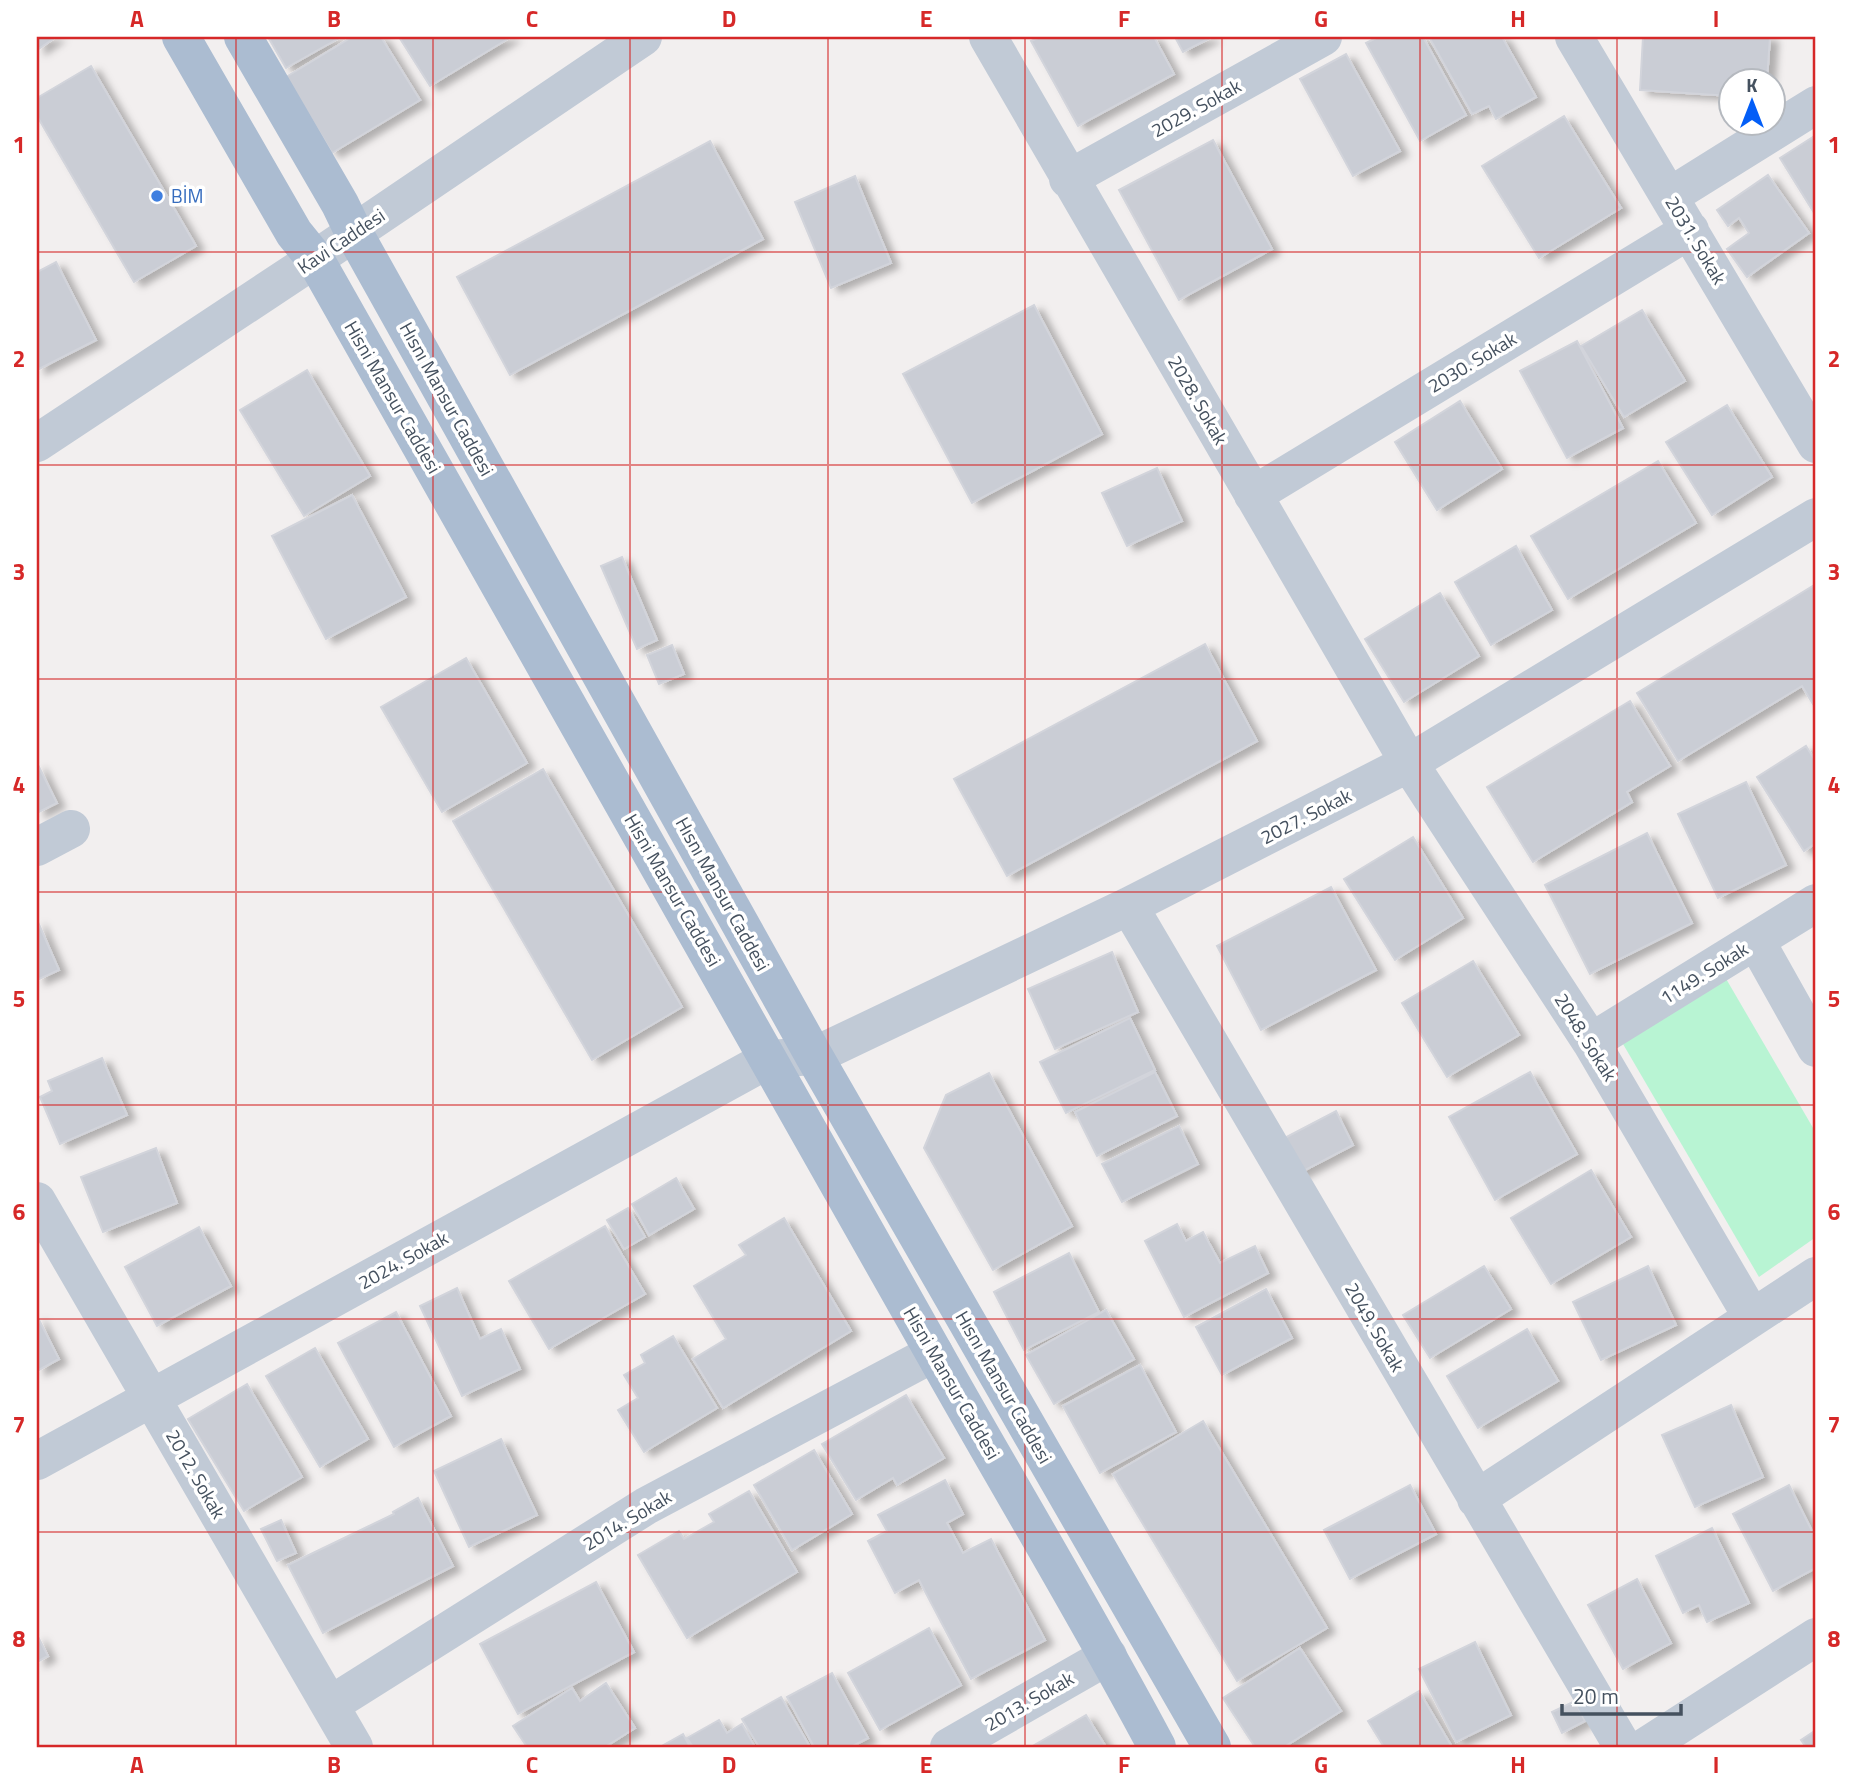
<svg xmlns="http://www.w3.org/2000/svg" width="1853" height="1784" font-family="'Titillium Web',sans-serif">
<defs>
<filter id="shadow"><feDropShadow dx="8" dy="4.5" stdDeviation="3.5" flood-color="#0004"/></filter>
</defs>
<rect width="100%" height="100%" fill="#f2efef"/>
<path fill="#b8f4d3" d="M1725,977L1816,1133V1237L1759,1277L1623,1044Z"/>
<path fill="#cacdd5" stroke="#d2d4db" stroke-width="2" filter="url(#shadow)" d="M37,37H56L37,50Z
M268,37H341L286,68Z
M352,37H381L420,100L332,153L286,77Z
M399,37H511L430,86Z
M1040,37H1154L1174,74L1078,126L1031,41Z
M1175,37H1212L1183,52Z
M1378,37H1423L1466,115L1420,141L1366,43Z
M1429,37H1502L1536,97L1496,119L1489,106L1472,114Z
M1643,37H1770L1767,80H1730V96L1640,90Z
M1346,54L1400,151L1353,176L1300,79Z
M91,66L196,246L134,282L37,116V98Z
M1564,116L1621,208L1539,258L1482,166Z
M1816,135V216L1780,158Z
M1213,140L1272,249L1179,300L1119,190Z
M710,141L763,239L510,375L457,277Z
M1768,175L1809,233L1747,277L1727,249L1749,233L1739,218L1728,226L1717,210Z
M855,176L891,263L831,288L795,202Z
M56,262L96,340L37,370V272Z
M1034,305L1102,434L972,503L903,374Z
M1642,310L1685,381L1624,417L1581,346Z
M1577,341L1623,428L1567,458L1520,371Z
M307,370L370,476L304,516L240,410Z
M1460,401L1502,469L1437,510L1395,442Z
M1727,405L1772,477L1712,515L1666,442Z
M1658,461L1696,523L1568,599L1531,536Z
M1157,468L1182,521L1127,546L1102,493Z
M352,495L406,597L326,639L272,536Z
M1516,546L1552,610L1491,645L1455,582Z
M622,557L657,640L637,649L601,566Z
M1816,584V702L1813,704L1802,686L1678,761L1637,693Z
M1440,593L1479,656L1404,702L1365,639Z
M1205,644L1257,741L1007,876L954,779Z
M672,645L684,674L659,684L647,655Z
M466,658L527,763L442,812L381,707Z
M1630,701L1670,766L1627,792L1632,802L1533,862L1487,787Z
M1806,746L1816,762V843L1804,851L1757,777Z
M37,763L57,803L37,813Z
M543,769L682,1007L592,1060L453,821Z
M1746,782L1786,865L1718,898L1678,814Z
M1647,833L1692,923L1590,974L1545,885Z
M1413,837L1463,918L1395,960L1344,879Z
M1331,887L1376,970L1261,1030L1217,946Z
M37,920L59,970L37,980Z
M1112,952L1138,1012L1055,1049L1028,989Z
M1473,961L1519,1035L1447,1077L1402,1003Z
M1130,1018L1155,1070L1066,1113L1040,1062Z
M102,1058L127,1115L60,1144L40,1097L52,1091L48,1081Z
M1155,1072L1177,1116L1097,1156L1075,1112Z
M1530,1072L1577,1154L1495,1200L1449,1117Z
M989,1073L1072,1226L993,1270L924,1148L946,1095Z
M1336,1111L1353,1145L1294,1176L1277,1142Z
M1179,1126L1198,1164L1122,1202L1102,1164Z
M156,1148L177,1203L103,1232L81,1177Z
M1591,1170L1631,1237L1551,1284L1511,1218Z
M676,1178L694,1209L649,1235L632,1204Z
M628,1208L645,1237L624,1249L607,1220Z
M784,1218L851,1331L723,1408L693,1359L726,1339L694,1286L746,1255L739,1245Z
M1177,1224L1186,1241L1203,1232L1220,1263L1255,1246L1268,1273L1184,1317L1145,1241Z
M605,1226L645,1294L549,1349L509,1281Z
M199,1227L231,1286L157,1326L125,1267Z
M1069,1253L1099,1312L1024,1350L994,1292Z
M1484,1266L1511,1309L1430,1358L1403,1315Z
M1648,1266L1676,1325L1601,1360L1573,1302Z
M457,1288L480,1339L501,1329L520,1369L462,1396L420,1306Z
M1266,1289L1292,1338L1222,1375L1196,1327Z
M1106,1310L1134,1359L1054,1404L1026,1355Z
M396,1312L451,1416L394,1447L338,1343Z
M37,1316L59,1359L37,1371Z
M1527,1329L1558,1381L1478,1428L1447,1376Z
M673,1336L717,1408L644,1452L618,1410L638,1398L624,1375L645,1363L641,1355Z
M315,1348L368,1439L320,1467L266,1376Z
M1140,1365L1176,1432L1100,1473L1063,1406Z
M247,1384L302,1477L244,1511L188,1419Z
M906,1395L944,1458L897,1485L893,1478L856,1500L822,1444Z
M1731,1405L1763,1477L1695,1507L1662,1435Z
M1203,1421L1327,1628L1237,1681L1113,1474Z
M501,1439L537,1515L469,1547L434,1471Z
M814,1450L852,1514L792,1550L754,1485Z
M945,1480L963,1514L947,1523L963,1553L991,1539L1045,1640L971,1679L919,1580L895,1593L868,1541L887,1531L878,1515Z
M1410,1485L1436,1534L1350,1579L1324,1530Z
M1789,1485L1816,1539V1568L1773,1591L1733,1514Z
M749,1491L797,1572L687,1638L638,1555L679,1531L684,1539L714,1522L709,1514Z
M418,1498L453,1566L323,1633L288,1565L394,1514L393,1512Z
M281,1520L296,1553L277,1561L261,1529Z
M1712,1528L1749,1603L1707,1622L1699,1605L1683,1613L1656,1556Z
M1637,1579L1671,1643L1623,1669L1588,1605Z
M596,1582L634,1652L518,1714L480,1644Z
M929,1628L961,1685L880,1730L848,1673Z
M37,1635L48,1656L37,1662Z
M1475,1642L1511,1715L1456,1742L1419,1669Z
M1300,1648L1341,1711L1284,1747H1255L1223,1698Z
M832,1673L868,1738L851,1747H814L787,1697Z
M606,1683L635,1728L605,1747H527L513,1726L572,1688L580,1701Z
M1419,1691L1452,1747H1384L1368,1721Z
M781,1697L810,1747H759L742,1719Z
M1575,1701L1585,1721L1562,1733L1552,1712Z
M1086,1715L1106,1747H1031Z
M719,1720L727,1733L742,1724L755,1747H693L687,1738Z
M1816,1730V1747H1806L1801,1740Z
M683,1734L690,1747H660Z"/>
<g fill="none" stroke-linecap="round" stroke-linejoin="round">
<path stroke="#c1cad6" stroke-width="38" d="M988,37L1409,763L1591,1042L1752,1317
M1574,37L1816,444
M1068,179L1323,37
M1670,196L1816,105
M37,443L315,259L643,37
M1253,495L1690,230
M37,847L71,829
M1129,906L1623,1747
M1756,941L1816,1048
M1591,1042L1816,903
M37,1201L354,1747
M37,1461L769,1059L814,1056L1129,906L1409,763L1816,517
M1476,1499L1816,1276
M330,1705L646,1506L934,1353
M949,1747L1108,1656
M1645,1747L1816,1637"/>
<path stroke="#abbcd1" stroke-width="38" d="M181,37L294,233L315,259C521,623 727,987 933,1351C1007,1483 1086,1613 1157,1747
M243,37L340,204L354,233L814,1056L1212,1747"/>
</g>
<path fill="none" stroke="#d62828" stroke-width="2" stroke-opacity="0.55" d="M236,37V1747M433,37V1747M630,37V1747M828,37V1747M1025,37V1747M1222,37V1747M1420,37V1747M1617,37V1747M37,252H1816M37,465H1816M37,679H1816M37,892H1816M37,1105H1816M37,1319H1816M37,1532H1816"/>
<circle fill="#3f7fe0" stroke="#fff" stroke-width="2.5" cx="157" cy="196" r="7"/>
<g text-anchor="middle" stroke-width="7" stroke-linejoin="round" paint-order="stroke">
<g font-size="19" fill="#45515f" stroke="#fff">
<text transform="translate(1196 108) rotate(-29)" y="7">2029. Sokak</text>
<text transform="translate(1696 240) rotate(59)" y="7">2031. Sokak</text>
<text transform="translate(341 241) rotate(-34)" y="7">Kavi Caddesi</text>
<text transform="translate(1472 362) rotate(-31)" y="7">2030. Sokak</text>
<text transform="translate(393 397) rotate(60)" y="7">Hisni Mansur Caddesi</text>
<text transform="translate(447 399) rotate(61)" y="7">Hısnı Mansur Caddesi</text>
<text transform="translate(1198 400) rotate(60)" y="7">2028. Sokak</text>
<text transform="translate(1306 816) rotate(-27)" y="7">2027. Sokak</text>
<text transform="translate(673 890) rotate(60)" y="7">Hisni Mansur Caddesi</text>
<text transform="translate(723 894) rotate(61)" y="7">Hısnı Mansur Caddesi</text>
<text transform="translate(1704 973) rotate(-32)" y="7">1149. Sokak</text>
<text transform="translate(1586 1037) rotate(58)" y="7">2048. Sokak</text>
<text transform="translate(403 1260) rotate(-29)" y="7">2024. Sokak</text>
<text transform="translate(1375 1327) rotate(60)" y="7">2049. Sokak</text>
<text transform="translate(952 1383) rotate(60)" y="7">Hisni Mansur Caddesi</text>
<text transform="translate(1004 1387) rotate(60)" y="7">Hısnı Mansur Caddesi</text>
<text transform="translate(196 1474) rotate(60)" y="7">2012. Sokak</text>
<text transform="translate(627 1520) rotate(-31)" y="7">2014. Sokak</text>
<text transform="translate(1029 1701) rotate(-30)" y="7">2013. Sokak</text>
</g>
<g font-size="19" fill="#366cbe" stroke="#fff" text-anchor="start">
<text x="171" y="203">BİM</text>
</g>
</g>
<rect width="1853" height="1784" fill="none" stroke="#ffffff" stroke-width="77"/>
<g transform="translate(1752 102)"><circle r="33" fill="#ffffff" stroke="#b5b9bf" stroke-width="2"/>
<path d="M0-5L12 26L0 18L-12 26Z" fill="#035ef7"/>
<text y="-10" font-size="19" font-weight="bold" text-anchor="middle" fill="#45515f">K</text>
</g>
<path d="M1562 1704v10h119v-10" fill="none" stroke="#45515f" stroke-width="3.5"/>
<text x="1573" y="1704" font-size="21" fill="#45515f" stroke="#ffffff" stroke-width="5" paint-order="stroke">20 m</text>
<rect x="38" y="38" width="1776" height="1708" fill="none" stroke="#d62828" stroke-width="2.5"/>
<g font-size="23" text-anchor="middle" font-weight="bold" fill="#d62828">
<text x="137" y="27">A</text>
<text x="334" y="27">B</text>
<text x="532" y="27">C</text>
<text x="729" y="27">D</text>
<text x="926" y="27">E</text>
<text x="1124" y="27">F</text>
<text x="1321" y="27">G</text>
<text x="1518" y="27">H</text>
<text x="1716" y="27">I</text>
<text x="19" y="153">1</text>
<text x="1834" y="153">1</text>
<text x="19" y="367">2</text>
<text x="1834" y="367">2</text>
<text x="19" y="580">3</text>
<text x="1834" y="580">3</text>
<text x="19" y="793">4</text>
<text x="1834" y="793">4</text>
<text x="19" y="1007">5</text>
<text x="1834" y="1007">5</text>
<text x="19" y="1220">6</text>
<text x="1834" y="1220">6</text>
<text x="19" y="1433">7</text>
<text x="1834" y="1433">7</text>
<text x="19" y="1647">8</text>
<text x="1834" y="1647">8</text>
<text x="137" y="1773">A</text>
<text x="334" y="1773">B</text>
<text x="532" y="1773">C</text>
<text x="729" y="1773">D</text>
<text x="926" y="1773">E</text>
<text x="1124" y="1773">F</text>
<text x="1321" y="1773">G</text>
<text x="1518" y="1773">H</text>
<text x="1716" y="1773">I</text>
</g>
</svg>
